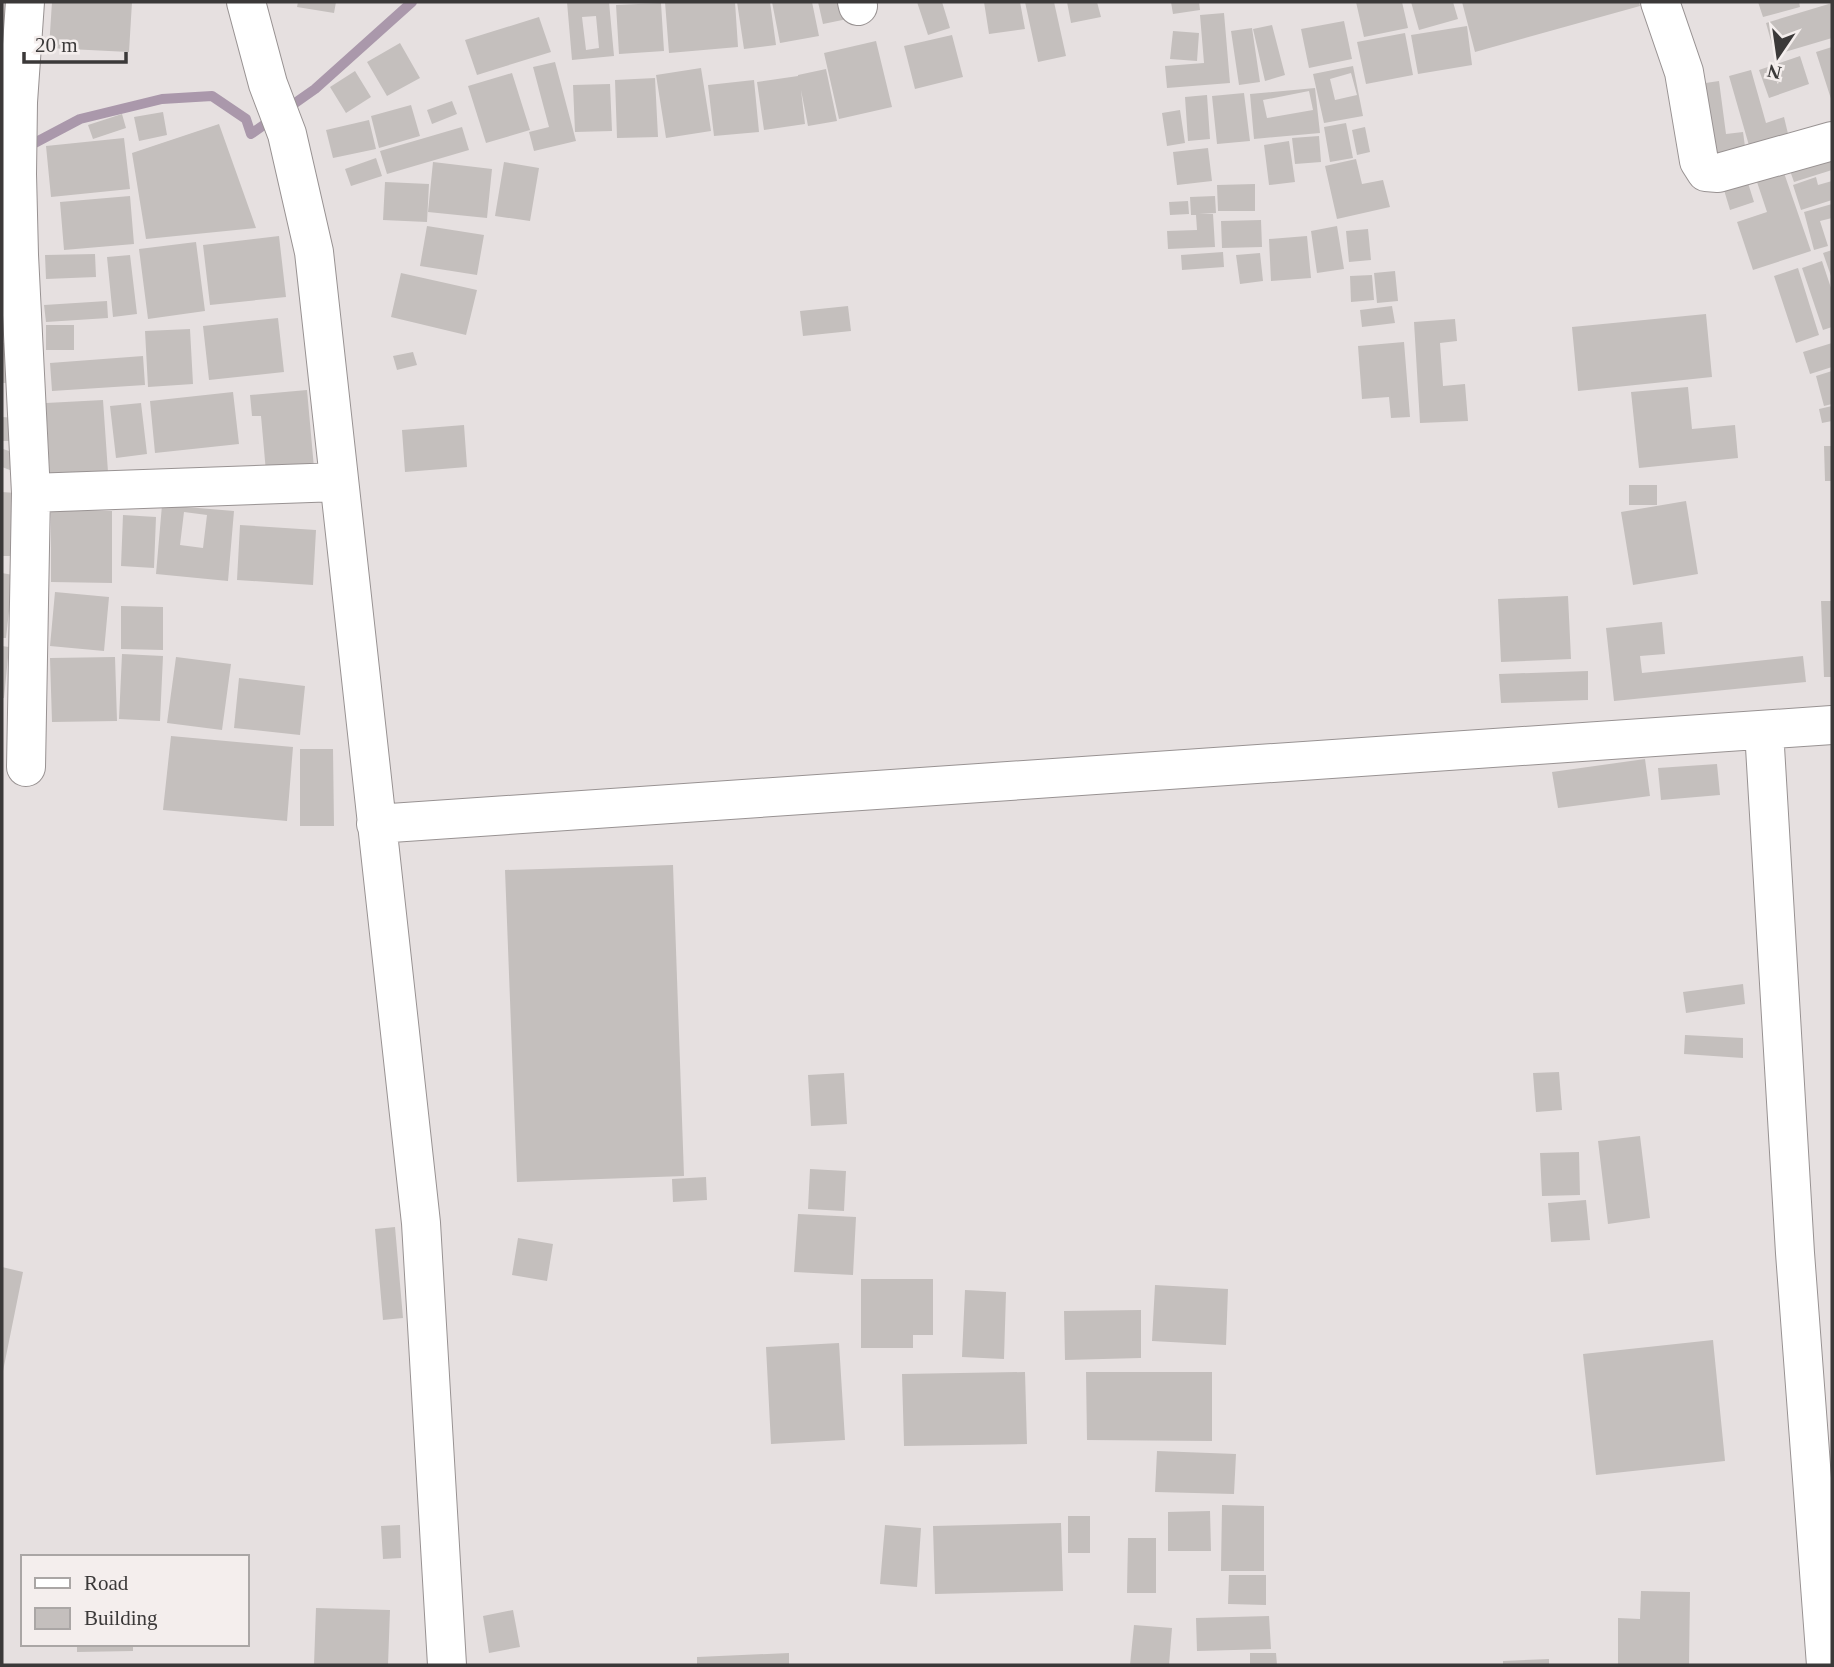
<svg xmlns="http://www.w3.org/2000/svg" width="1834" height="1667" font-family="'Times New Roman',serif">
<rect width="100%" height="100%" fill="#e6e0e0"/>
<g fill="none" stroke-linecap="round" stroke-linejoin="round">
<path stroke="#aa98ab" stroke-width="10" d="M27,147L80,119L162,99L212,96L246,119L251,134L315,89L412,2"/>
</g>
<path fill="#c4bfbd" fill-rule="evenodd" d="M2,2H11L8,51H2Z
M52,2H132L129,52L49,48Z
M298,2H336L334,13L297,7Z
M567,2H609L614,56L572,60ZM596,16L599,48L586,50L582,17Z
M665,2H735L738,47L669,53Z
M737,2H770L776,45L744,49Z
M772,2H812L819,36L780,43Z
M818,2H854L857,17L823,24Z
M917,2H942L950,28L928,35Z
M984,2H1020L1025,29L989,34Z
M1025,2H1054L1066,56L1038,62Z
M1067,2H1097L1101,17L1071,23Z
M1171,2H1199L1200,10L1173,14Z
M1356,2H1402L1408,28L1364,37Z
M1411,2H1453L1458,19L1419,30Z
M1462,2H1639L1640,6L1475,52Z
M1758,2H1799L1800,7L1763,17Z
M661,3L664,51L619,54L616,5Z
M1832,3V38L1775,55L1766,23Z
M1224,13L1230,83L1167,88L1165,66L1204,63L1200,15Z
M539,17L551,52L477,75L465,40Z
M1344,21L1352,59L1309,68L1301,29Z
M1272,25L1285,75L1265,81L1253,29Z
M1467,26L1472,65L1418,74L1411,35Z
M1252,28L1260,82L1239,85L1231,31Z
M1173,31L1199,33L1197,61L1170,59Z
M1405,33L1413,75L1366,84L1357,42Z
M952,35L963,77L915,89L904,46Z
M876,41L892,107L839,119L824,53Z
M400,43L420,78L387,96L367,62Z
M1832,47V102L1816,52Z
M1800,56L1809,84L1769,98L1759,70Z
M555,62L576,141L534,151L529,132L549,127L533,67Z
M1353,66L1363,116L1324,123L1313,74ZM1351,73L1357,95L1335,100L1330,79Z
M701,68L711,131L666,138L656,75Z
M826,69L837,121L808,126L801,90L805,124L764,130L757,82L798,76V75Z
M1751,70L1766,123L1784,117L1789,138L1750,149L1729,76Z
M355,71L371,97L346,113L330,87Z
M512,73L530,130L486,143L468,86Z
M655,78L658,137L617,138L615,80Z
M754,80L759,132L714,136L708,85Z
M1719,81L1726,134L1743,132L1746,154L1703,160L1692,85Z
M610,84L612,131L575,132L573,85Z
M1315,88L1320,133L1254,139L1250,94ZM1309,91L1313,110L1267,118L1263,100Z
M1244,93L1250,141L1217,144L1212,96Z
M1207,95L1210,139L1188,141L1185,97Z
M452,101L457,114L432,124L427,110Z
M411,105L420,136L379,148L371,116Z
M1180,110L1185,143L1167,146L1162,113Z
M163,112L167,135L139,141L134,117Z
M122,114L126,128L93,139L88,125Z
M369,120L376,149L333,158L326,130Z
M1346,123L1353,158L1330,162L1324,127Z
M219,124L256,228L146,239L132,153Z
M462,127L469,150L387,174L380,151Z
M1365,127L1370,152L1357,155L1352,130Z
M1319,136L1321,162L1295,164L1292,138Z
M124,138L130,189L51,197L46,146Z
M1289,141L1295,182L1269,185L1264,145Z
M1208,148L1212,181L1177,185L1173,152Z
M1832,151V170L1794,182L1788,165Z
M376,158L382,176L351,186L345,169Z
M1356,159L1362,184L1383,180L1390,207L1337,219L1325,166Z
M433,162L492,169L487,218L428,212Z
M504,162L539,168L530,221L495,216Z
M1783,170L1811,251L1753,270L1737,222L1767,212L1756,179Z
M1816,177L1818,185L1832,181V200L1801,210L1793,185Z
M385,182L429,184L427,222L383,220Z
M1748,183L1754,202L1730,210L1724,190Z
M1255,184V211H1218L1217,185Z
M130,196L134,244L64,250L60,202Z
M1215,196L1216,213L1199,214H1213L1215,247L1168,249L1167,231L1197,230L1196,215H1191L1190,197Z
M1188,201L1189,214L1170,215L1169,202Z
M1832,204V218L1820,221L1828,246L1814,250L1804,212Z
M1261,220L1262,247L1222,248L1221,221Z
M427,226L484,235L477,275L420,266Z
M1337,226L1344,269L1317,273L1311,231Z
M1368,229L1371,260L1349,262L1346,231Z
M279,236L286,297L210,305L203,245Z
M1307,236L1311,278L1271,281L1269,239Z
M196,242L205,311L148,319L139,249Z
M1832,250V279L1823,253Z
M1223,252L1224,267L1182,270L1181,255Z
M1260,253L1263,281L1240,284L1236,255Z
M95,254L96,277L46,279L45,255Z
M130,255L137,314L113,317L107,257Z
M1822,261L1832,291V327L1823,330L1802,268Z
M1798,268L1819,335L1796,343L1774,276Z
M1395,271L1398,301L1377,303L1374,273Z
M401,273L477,290L466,335L391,317Z
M1372,275L1374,300L1351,302L1350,276Z
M107,301L108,318L46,322L44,305Z
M848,306L851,331L803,336L800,311Z
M1392,306L1395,323L1362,327L1360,310Z
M1706,314L1712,377L1578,391L1572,327Z
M278,318L284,372L209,380L203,326Z
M1455,319L1457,341L1440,343L1443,386L1465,384L1468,421L1420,423L1414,322Z
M46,325H74V350H46Z
M190,329L193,384L148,387L145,331Z
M1404,342L1410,417L1391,418L1389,397L1362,399L1358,346Z
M2,343H15L17,383H2Z
M1832,343V367L1810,374L1803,352Z
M413,352L417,365L397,370L393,356Z
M143,356L145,385L52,391L50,363Z
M1832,371V404L1824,406L1816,376Z
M1688,387L1692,429L1735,425L1738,458L1639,468L1631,392Z
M307,390L314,468L266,472L261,416H252L250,395Z
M233,392L239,444L155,453L150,401Z
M103,400L108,472L50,476L46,403Z
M141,403L147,454L116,458L110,406Z
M1832,406V421L1822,423L1819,409Z
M2,417L17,418L13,441H2Z
M464,425L467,467L405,472L402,430Z
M1824,446H1832V481H1825Z
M3,449L21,455L15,472L2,467Z
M1629,485H1657V505H1629Z
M2,492L16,493L15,556H2Z
M1686,501L1698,574L1633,585L1621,512Z
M162,505L234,511L228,581L156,574ZM184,512L207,515L203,548L180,545Z
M51,510L112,511V583L51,582Z
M123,515L156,517L154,568L121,566Z
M240,525L316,530L313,585L237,580Z
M2,573L13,575L6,638H2Z
M55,592L109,597L104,651L50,646Z
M1568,596L1571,659L1501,662L1498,599Z
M1821,601H1832V677H1824Z
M121,606L163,607V650L121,649Z
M1662,622L1665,654L1640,656L1642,673L1803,656L1806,682L1614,701L1606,628Z
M2,646L9,647L4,698H2Z
M122,654L163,656L160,721L119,719Z
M115,657L117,721L52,722L50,658Z
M176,657L231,664L222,730L167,723Z
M1588,671V700L1501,703L1499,674Z
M239,678L305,686L300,735L234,728Z
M171,736L293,747L287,821L163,810Z
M300,749H333L334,826H300Z
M1645,759L1650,796L1558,808L1552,772Z
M1717,764L1720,795L1661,800L1658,768Z
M673,865L684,1176L517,1182L505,870Z
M1743,984L1745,1004L1686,1013L1683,992Z
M1685,1035L1743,1038V1058L1684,1054Z
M1559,1072L1562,1110L1536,1112L1533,1073Z
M844,1073L847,1124L811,1126L808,1075Z
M1640,1136L1650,1218L1608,1224L1598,1141Z
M1579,1152L1580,1195L1542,1196L1540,1153Z
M810,1169L846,1171L844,1211L808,1209Z
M706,1177L707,1200L673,1202L672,1179Z
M1586,1200L1590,1240L1551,1242L1548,1203Z
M798,1214L856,1217L853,1275L794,1272Z
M395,1227L403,1318L383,1320L375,1229Z
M518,1238L553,1244L547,1281L512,1275Z
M2,1267L23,1272L3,1371H2Z
M861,1279H933V1335H913V1348H861Z
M1155,1285L1228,1289L1226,1345L1152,1341Z
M965,1290L1006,1292L1004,1359L962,1357Z
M1141,1310V1358L1065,1360L1064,1311Z
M1713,1340L1725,1461L1596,1475L1583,1354Z
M839,1343L845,1440L771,1444L766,1347Z
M1025,1372L1027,1444L904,1446L902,1374Z
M1086,1372H1212V1441L1087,1440Z
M1157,1451L1236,1454L1234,1494L1155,1492Z
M1222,1505L1264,1506V1571H1221Z
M1210,1511L1211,1551H1168V1512Z
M1068,1516H1090V1553H1068Z
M1061,1523L1063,1591L935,1594L933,1526Z
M400,1525L401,1558L383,1559L381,1526Z
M885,1525L921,1528L917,1587L880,1584Z
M1128,1538H1156V1593H1127Z
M1229,1575H1266V1605L1228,1604Z
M1641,1591L1690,1592L1689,1665H1618V1618L1640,1619Z
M316,1608L390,1610L388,1665H314Z
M513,1610L520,1647L489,1653L483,1616Z
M1269,1616L1271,1649L1197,1651L1196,1618Z
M1134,1625L1172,1628L1169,1665H1130Z
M77,1644H133V1651L77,1652Z
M789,1653V1665H697V1657Z
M1250,1653H1276L1277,1665H1250Z
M1549,1659V1665H1503V1661Z"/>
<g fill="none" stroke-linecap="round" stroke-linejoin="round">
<g stroke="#989292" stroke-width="40">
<path id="minor" d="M25,2L18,102L17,174L19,255L31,493L26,767
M246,2L268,84L287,134L314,252L421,1223L447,1665
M857,2L858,6
M1660,2L1684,72L1699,161L1706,172L1718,173L1832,141
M31,493L339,482
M1764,730L1795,1253L1826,1665
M376,824L1832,725"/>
</g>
<use href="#minor" stroke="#fff" stroke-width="38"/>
</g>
<rect width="1834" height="1667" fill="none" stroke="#3b3939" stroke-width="7"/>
<rect x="21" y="1555" width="228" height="91" fill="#f4eeed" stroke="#aaa6a5" stroke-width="2"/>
<rect x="35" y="1578" width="35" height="10" fill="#ffffff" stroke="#aaa6a5" stroke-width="2"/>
<text x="84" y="1590" font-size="21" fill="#3b3939">Road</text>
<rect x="35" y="1608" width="35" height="21" fill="#c4bfbd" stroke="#aaa6a5" stroke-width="2"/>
<text x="84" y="1625" font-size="21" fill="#3b3939">Building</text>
<g transform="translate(1778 56) rotate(193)" stroke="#f4eeed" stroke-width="5" paint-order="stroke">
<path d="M0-5L12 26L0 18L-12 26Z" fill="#3b3939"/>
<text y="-10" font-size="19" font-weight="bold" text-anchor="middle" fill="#3b3939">N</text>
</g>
<path d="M24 52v10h102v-10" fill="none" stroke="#3b3939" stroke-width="3.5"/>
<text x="35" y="52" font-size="21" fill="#3b3939" stroke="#f4eeed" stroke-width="5" paint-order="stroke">20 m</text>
</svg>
